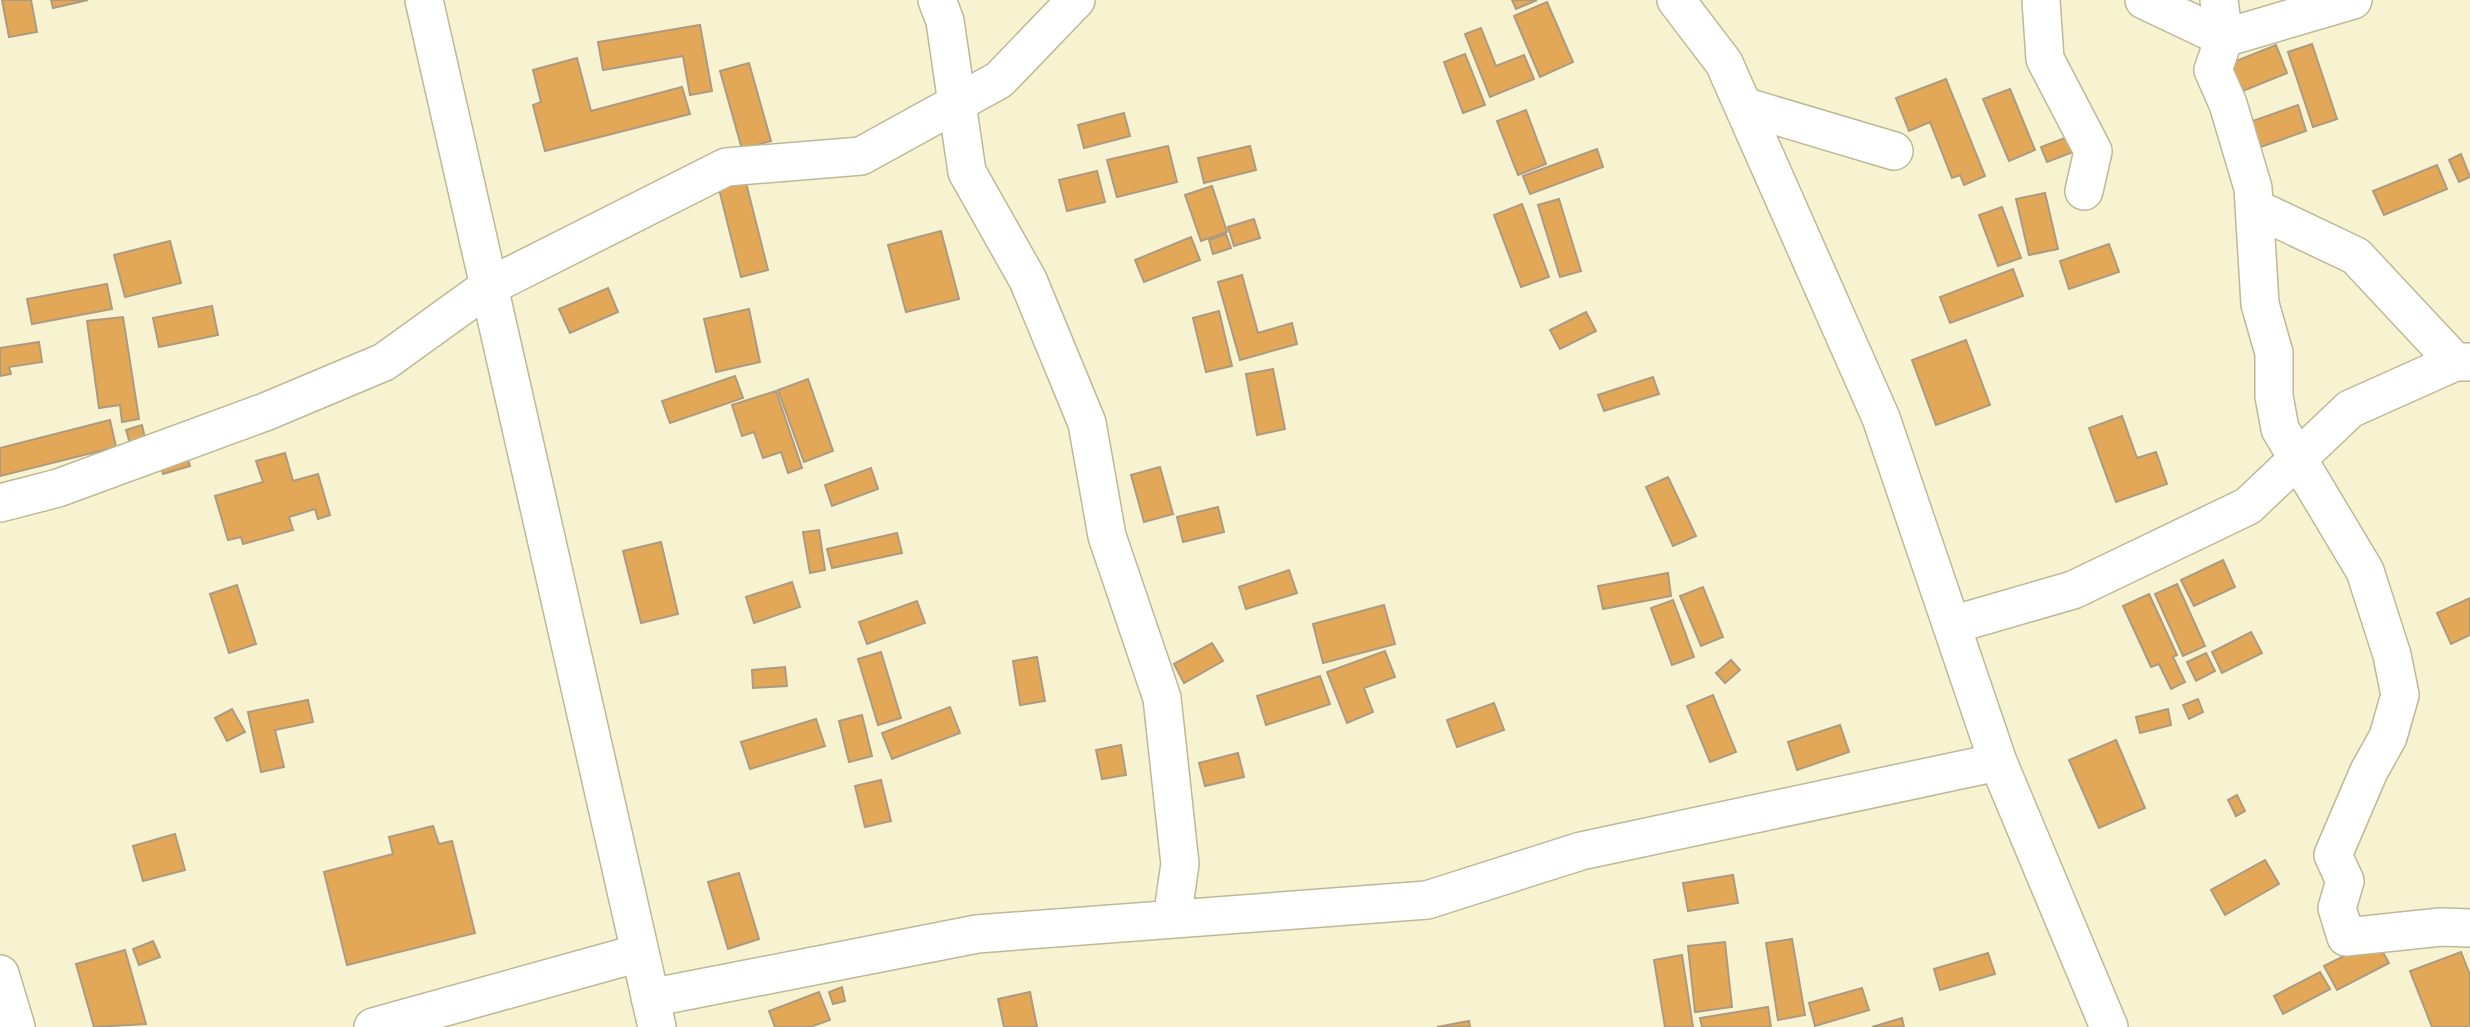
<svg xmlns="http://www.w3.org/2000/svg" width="2470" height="1027" font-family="'DM Sans',sans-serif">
<rect width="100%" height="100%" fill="#f7f2d0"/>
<path fill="#e2a857" stroke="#ae9a7f" stroke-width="2" d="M2,0H31L37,32L9,37Z
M51,0H88L53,8Z
M1512,0H1537L1516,9Z
M1547,2L1573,62L1540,77L1514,16Z
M700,25L712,91L690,95L683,56L603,70L598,42Z
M1481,28L1496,66L1524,55L1534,79L1490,97L1465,34Z
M2312,44L2337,119L2313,127L2288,52Z
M2276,45L2287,73L2238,93L2226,65Z
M1465,54L1485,105L1463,113L1444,62Z
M577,58L591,111L682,87L690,114L545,151L533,105L541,102L533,70Z
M749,63L771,141L742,149L720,71Z
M1946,79L1985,176L1964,185L1960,175L1952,178L1930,122L1909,131L1896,98Z
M2010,89L2035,150L2009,161L1983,99Z
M2298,105L2306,131L2252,150L2244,124Z
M1526,110L1546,164L1518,175L1497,121Z
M1124,113L1130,136L1084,148L1078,125Z
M2070,136L2076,151L2047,162L2041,147Z
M1168,146L1177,182L1117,197L1107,160Z
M1250,146L1256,170L1204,183L1198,158Z
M1597,149L1603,167L1530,194L1523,176Z
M2461,154L2470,177L2459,182L2449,160Z
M2437,165L2447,189L2384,215L2373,191Z
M1097,171L1105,202L1067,211L1059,180Z
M744,175L768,270L741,277L717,181Z
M1212,186L1227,232L1201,241L1185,195Z
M2045,193L2058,249L2029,255L2016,199Z
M1559,199L1581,271L1560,277L1538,205Z
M1522,204L1549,277L1521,287L1494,215Z
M2002,207L2021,258L1998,266L1979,215Z
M1254,219L1260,238L1234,246L1228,227Z
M941,231L959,299L906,312L888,245Z
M1226,234L1231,248L1213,254L1209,240Z
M1191,237L1200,260L1144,282L1135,260Z
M170,241L181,283L125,297L114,255Z
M2109,244L2119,272L2069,289L2060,261Z
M2013,269L2023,296L1950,323L1940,297Z
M1242,275L1258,333L1292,323L1297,344L1240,360L1218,282Z
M107,284L112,309L32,324L27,299Z
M608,288L618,312L570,333L559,309Z
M212,306L218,335L159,347L153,318Z
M749,309L760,362L716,372L704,319Z
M1219,311L1232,366L1206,372L1193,318Z
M1586,312L1596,331L1560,349L1550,330Z
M123,317L139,419L122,422L120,405L99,408L87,321Z
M1966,340L1990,405L1936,425L1912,360Z
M39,342L42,362L9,367L11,374L0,376V348Z
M1273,369L1285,429L1257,435L1246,374Z
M735,376L743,398L670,423L662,401Z
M1653,377L1659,394L1604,411L1598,395Z
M808,379L833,451L804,462L778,390Z
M776,391L802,468L788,473L781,452L763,458L754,432L742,436L732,405Z
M2122,416L2137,458L2156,452L2167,484L2116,502L2089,428Z
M110,420L116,447L0,476V448Z
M142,425L146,443L131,447L126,430Z
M183,443L190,466L163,474L156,450Z
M285,453L293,481L318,474L330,515L318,519L315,509L289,517L293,530L243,544L241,537L228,540L215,496L263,482L256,461Z
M1160,467L1173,514L1144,522L1131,475Z
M871,468L878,489L832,506L825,485Z
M1668,477L1696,536L1673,546L1646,487Z
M1218,507L1224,532L1183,542L1177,517Z
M819,530L825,570L810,573L803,532Z
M897,533L902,553L832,568L827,549Z
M661,542L678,614L641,623L623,551Z
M2223,560L2235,587L2194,606L2181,580Z
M1289,570L1297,593L1246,609L1239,587Z
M1668,573L1671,596L1603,609L1598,586Z
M792,582L800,607L754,623L746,597Z
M2177,584L2205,646L2183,656L2155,594Z
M237,585L256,644L229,653L210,594Z
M1703,587L1723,637L1701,646L1680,596Z
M2149,594L2177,655L2173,657L2185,682L2171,689L2159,664L2151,667L2123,606Z
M2470,598V635L2451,644L2437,613Z
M1673,600L1694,657L1672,665L1651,608Z
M917,601L925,623L867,644L859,622Z
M1384,605L1395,644L1323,663L1313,624Z
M2251,632L2262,653L2222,673L2212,652Z
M1212,643L1223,661L1184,683L1174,664Z
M1385,651L1395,677L1364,688L1373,712L1347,723L1327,672Z
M881,652L901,718L878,725L858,659Z
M2206,653L2215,671L2196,681L2187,662Z
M1037,657L1045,701L1020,705L1013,661Z
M1731,660L1740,670L1725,683L1716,673Z
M785,667L787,686L753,688L752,670Z
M1320,676L1330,704L1266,725L1257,696Z
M1713,695L1736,752L1710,762L1687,706Z
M2198,699L2203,712L2189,719L2183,705Z
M308,700L313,722L275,730L284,767L261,772L248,712Z
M1494,703L1504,730L1457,747L1447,720Z
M950,707L960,733L892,759L882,733Z
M232,709L245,732L227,741L215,718Z
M2168,709L2171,725L2140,733L2136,717Z
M862,715L872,756L849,762L839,721Z
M816,719L825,746L750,769L741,742Z
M1840,725L1849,752L1797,770L1788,742Z
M2116,740L2145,808L2099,828L2069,760Z
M1121,745L1126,775L1102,779L1096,750Z
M1238,753L1244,777L1205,786L1199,763Z
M881,780L891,821L865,827L855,786Z
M2237,795L2245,811L2236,816L2228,800Z
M433,826L439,844L452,841L475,933L347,965L324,872L393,854L389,837Z
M175,834L185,870L143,881L133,846Z
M2265,860L2279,884L2225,915L2211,890Z
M739,873L759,939L728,949L708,882Z
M1733,875L1738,903L1688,911L1683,883Z
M1792,939L1805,1015L1778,1020L1766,943Z
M2376,940L2389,963L2337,990L2324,966Z
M153,941L160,957L139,965L133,949Z
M1725,942L1732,1007L1695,1012L1688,946Z
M125,950L146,1024L94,1027L76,964Z
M2461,952L2470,975V1027H2432L2410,971Z
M1988,953L1995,974L1940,990L1934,969Z
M1682,955L1693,1027H1665L1654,960Z
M2320,972L2330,989L2283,1014L2274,996Z
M842,987L845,1001L833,1004L829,992Z
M1862,988L1869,1010L1815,1026L1809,1003Z
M819,992L830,1020L810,1027H775L769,1011Z
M1030,992L1037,1027H1004L998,999Z
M1768,1007L1771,1027H1702L1700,1018Z
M1902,1018L1904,1027H1872Z
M1469,1021L1470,1027H1437Z"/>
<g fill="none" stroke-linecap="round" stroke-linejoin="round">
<g stroke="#bdb998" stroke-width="40">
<path id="minor" d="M424,0L657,1027
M937,0L945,21L967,172L1028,280L1087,423L1107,536L1162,698L1180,864L1172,919
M1676,0L1724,63L1881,418L1998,762
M2041,0L2045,59L2093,151L2084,191
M2144,0L2224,38L2353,0
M2219,0L2224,38L2213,70L2228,104L2253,188L2260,304L2274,353V396L2280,429L2365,571L2392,655L2400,695L2388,737L2369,771L2333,855L2345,881L2337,908L2346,937L2441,927L2470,928
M1743,106L1894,151
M2255,208L2356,256L2455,362
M0,503L58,488L265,412L384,362L488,287L726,167L861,156L999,80L1076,0
M1952,625L2073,590L2248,506L2350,409L2455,362H2470
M0,974L16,1027
M650,998L977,934L1427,900L1581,851L1998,762L2109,1027
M373,1027L639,953"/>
</g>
<use href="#minor" stroke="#fff" stroke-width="37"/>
</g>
</svg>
